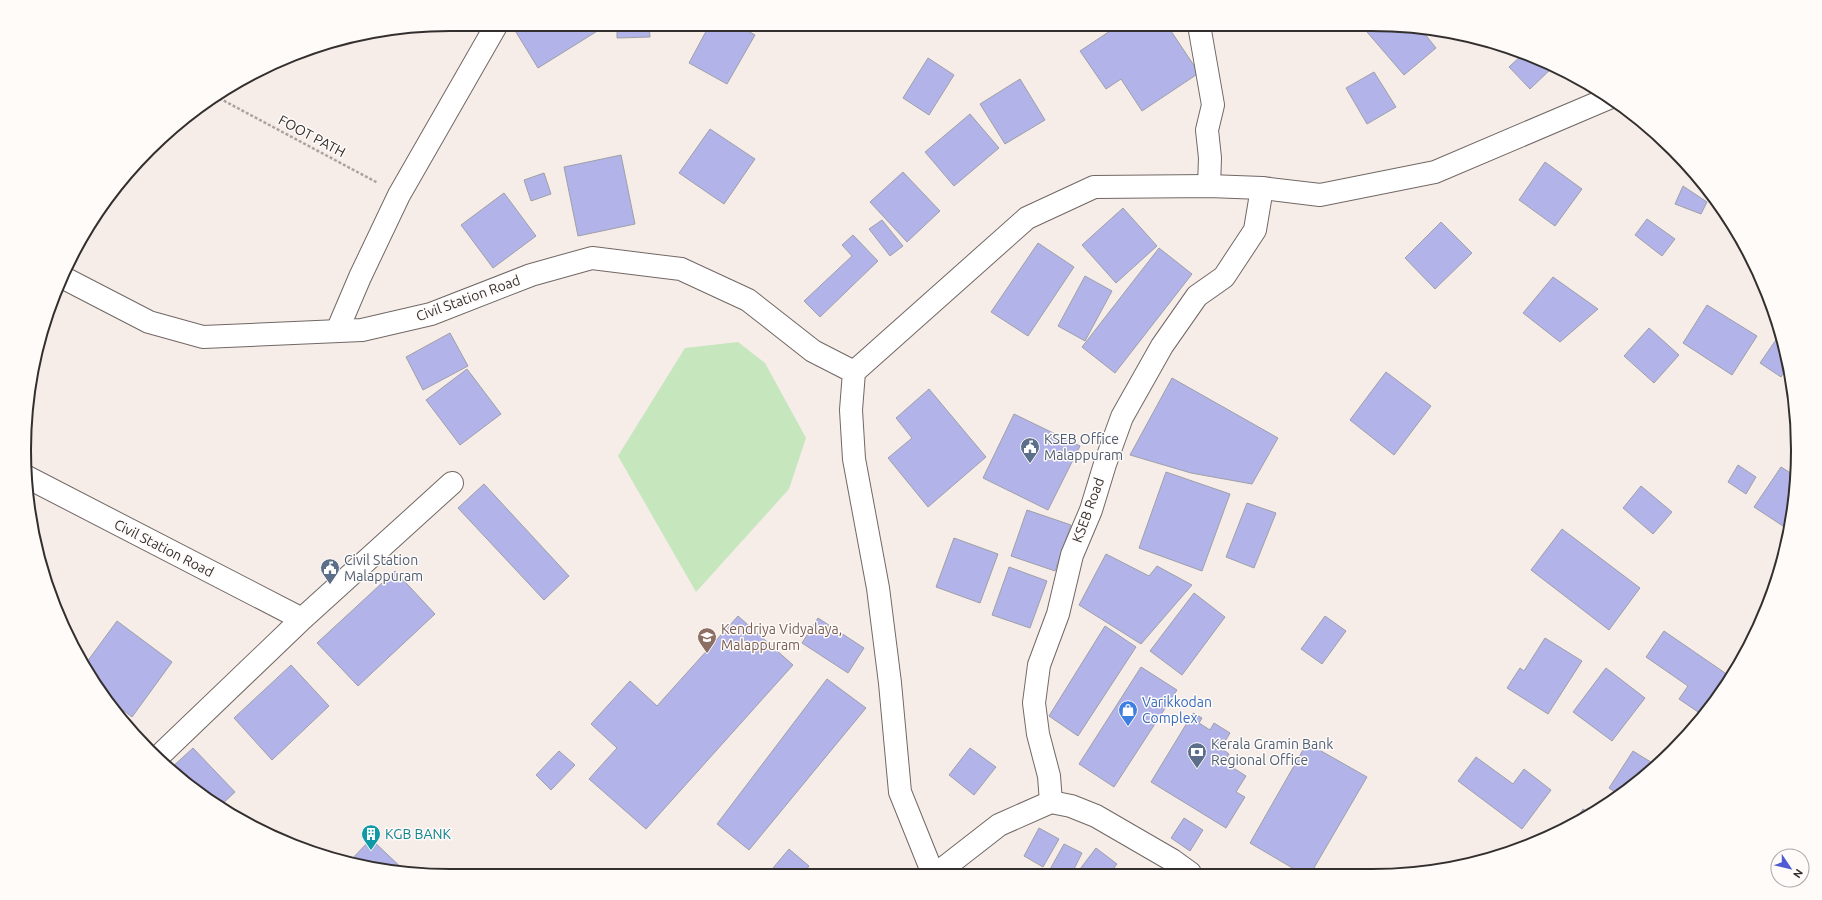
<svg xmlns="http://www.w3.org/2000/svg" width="1822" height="900" font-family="Ubuntu,sans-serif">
<rect width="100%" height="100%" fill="#f6ece8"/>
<path fill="#c6e6be" d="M738,342L765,363L806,438L789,489L696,592L618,456L685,348Z"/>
<path fill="#b1b3e9" stroke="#9fa0a8" d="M511,24H596L599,30L538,68Z
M617,24H649L650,37L617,38Z
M710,24H736L755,35L727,84L689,63Z
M1119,25H1167L1199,73L1142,111L1121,79L1106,89L1080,51Z
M1361,25H1400L1420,28L1436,48L1404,75Z
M1523,54L1554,66L1530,89L1509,67Z
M928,58L954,75L929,115L903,98Z
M1374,72L1396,107L1367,124L1346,88Z
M1020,79L1045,120L1005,144L980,104Z
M970,114L999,148L954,186L925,152Z
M710,129L755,159L724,204L679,173Z
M621,155L635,224L578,236L564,167Z
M1545,162L1582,189L1555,226L1519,200Z
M903,172L940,211L907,242L870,202Z
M544,173L551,194L531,201L524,180Z
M1683,186L1707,202L1701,214L1675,204Z
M504,193L536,236L493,268L461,225Z
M1123,208L1157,246L1116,283L1082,245Z
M1647,219L1675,239L1662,256L1635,235Z
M882,220L903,246L890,256L869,229Z
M1441,222L1472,253L1435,289L1405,258Z
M853,235L878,261L820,317L804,301L852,256L842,245Z
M1038,243L1074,267L1028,336L991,312Z
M1159,248L1192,274L1115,373L1082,347Z
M1085,276L1112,291L1085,341L1058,326Z
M1553,277L1598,309L1560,342L1523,313Z
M1707,305L1757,336L1732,375L1683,343Z
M1649,328L1679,355L1654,383L1624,356Z
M450,333L468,366L423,390L406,357Z
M1780,334L1788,367L1781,377L1760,363Z
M467,369L501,414L460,445L426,400Z
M1386,372L1431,406L1394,455L1350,420Z
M1172,378L1278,438L1252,484L1191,473L1130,455Z
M929,389L986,457L928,507L888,458L912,438L896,418Z
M1014,414L1080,446L1048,510L983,478Z
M1738,465L1756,477L1746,494L1728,482Z
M1781,467L1797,477L1789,530L1754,507Z
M1166,472L1230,494L1202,571L1139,548Z
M484,484L569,576L544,600L458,508Z
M1641,486L1672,512L1653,534L1623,508Z
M1247,503L1276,513L1254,568L1226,557Z
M1027,510L1071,525L1055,571L1011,556Z
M1562,529L1640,588L1609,630L1531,570Z
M954,538L998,554L980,603L936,587Z
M1106,554L1149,576L1157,566L1192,585L1141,644L1079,605Z
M1009,567L1047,581L1030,628L992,615Z
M395,571L435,614L358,686L317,643Z
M1194,593L1225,617L1182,675L1150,651Z
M738,616L793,665L646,829L589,779L617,748L591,724L630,681L657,706Z
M1325,616L1346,631L1322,664L1301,649Z
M818,618L864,648L848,673L802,643Z
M117,621L172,662L132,717L103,695L84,666Z
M1105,626L1136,647L1078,736L1049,716Z
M1664,631L1728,675L1701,714L1679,699L1688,686L1646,657Z
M1545,638L1582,661L1548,714L1507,688L1520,668L1524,671Z
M291,665L329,706L272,760L234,718Z
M1141,667L1177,690L1114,787L1079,764Z
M1606,668L1645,698L1612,741L1573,712Z
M827,679L866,708L749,850L717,824Z
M1193,713L1202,718L1199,723L1210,730L1214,723L1230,733L1221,748L1229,754L1224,762L1246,776L1236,792L1245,797L1226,828L1151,782Z
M1307,743L1367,777L1311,873H1301L1250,843Z
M193,748L235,792L219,807L170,769Z
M970,748L996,767L974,795L949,775Z
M559,751L575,765L551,790L536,775Z
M1633,751L1654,764L1619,795L1609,788Z
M1476,757L1513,784L1524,769L1551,790L1522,829L1458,781Z
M1583,809L1590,814L1574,823Z
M1184,818L1203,830L1190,851L1171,838Z
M1039,828L1059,839L1043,867L1024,856Z
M371,839L406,872L348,863Z
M1064,844L1082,853L1072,873H1048Z
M1096,848L1117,864L1110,873H1077Z
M789,849L809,866L803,874H768Z"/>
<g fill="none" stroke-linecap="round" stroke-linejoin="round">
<g stroke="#716865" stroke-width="24">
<path id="street" d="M1199,25L1213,105L1207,130L1210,158L1209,186
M337,331L360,277L399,195L497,24
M27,477L302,619
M157,758L302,619L452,483
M1051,802L1049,776L1038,734L1034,703L1039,665L1058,614L1072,555L1091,510L1105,464L1122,417L1162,346L1197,296L1224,277L1255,230L1262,188"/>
</g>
<g stroke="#716865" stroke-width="24">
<path id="secondary" d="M62,277L149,322L203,337L362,330L431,314L531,275L592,258L681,269L748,300L813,351L854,372
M933,874L900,792L890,683L878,588L854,459L851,410L854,372L1027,218L1094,187L1209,186L1262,188L1320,195L1435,172L1609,98
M936,874L999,825L1051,802L1071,806L1096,816L1172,860L1190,873"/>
</g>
<path stroke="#aba3a0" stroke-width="2.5" stroke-dasharray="3 2" stroke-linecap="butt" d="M215,96L378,183"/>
<use href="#street" stroke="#fff" stroke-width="22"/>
<use href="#secondary" stroke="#fff" stroke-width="22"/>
</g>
<defs>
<g id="civic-pin" transform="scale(1)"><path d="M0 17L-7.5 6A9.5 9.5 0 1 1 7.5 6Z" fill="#5c6f8a" stroke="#fffbf9"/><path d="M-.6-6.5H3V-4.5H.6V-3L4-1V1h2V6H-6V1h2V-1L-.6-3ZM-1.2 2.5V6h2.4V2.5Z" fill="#fff"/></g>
<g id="school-pin" transform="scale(1)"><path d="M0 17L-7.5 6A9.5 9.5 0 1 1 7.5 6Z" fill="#8d6e63" stroke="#fffbf9"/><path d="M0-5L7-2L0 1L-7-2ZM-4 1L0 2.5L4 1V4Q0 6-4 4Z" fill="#fff"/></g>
<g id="shop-pin" transform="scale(1)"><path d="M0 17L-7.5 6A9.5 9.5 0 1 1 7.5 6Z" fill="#3f7fe0" stroke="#fffbf9"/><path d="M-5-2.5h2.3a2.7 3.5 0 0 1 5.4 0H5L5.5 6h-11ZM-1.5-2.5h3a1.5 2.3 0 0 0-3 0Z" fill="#fff"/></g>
<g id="bank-pin" transform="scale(1)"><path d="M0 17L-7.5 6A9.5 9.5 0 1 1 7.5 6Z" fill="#5c6f8a" stroke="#fffbf9"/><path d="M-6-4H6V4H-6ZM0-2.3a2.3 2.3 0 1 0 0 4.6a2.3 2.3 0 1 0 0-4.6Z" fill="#fff"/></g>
<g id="building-pin" transform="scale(1)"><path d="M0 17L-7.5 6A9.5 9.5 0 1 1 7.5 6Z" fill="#0f9aa8" stroke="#fffbf9"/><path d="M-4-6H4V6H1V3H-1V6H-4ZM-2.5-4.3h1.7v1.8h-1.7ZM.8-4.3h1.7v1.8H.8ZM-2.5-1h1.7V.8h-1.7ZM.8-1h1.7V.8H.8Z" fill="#fff"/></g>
</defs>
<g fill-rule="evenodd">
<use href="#civic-pin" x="1030" y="447"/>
<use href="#civic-pin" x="330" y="568"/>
<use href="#school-pin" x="707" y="637"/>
<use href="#shop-pin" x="1128" y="710"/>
<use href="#bank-pin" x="1197" y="752"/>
<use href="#building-pin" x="371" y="834"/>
</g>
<g text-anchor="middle" stroke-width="3" stroke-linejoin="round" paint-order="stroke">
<g font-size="14" fill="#332f2e" stroke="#fffbf9">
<text transform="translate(312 136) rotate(28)" y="5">FOOT PATH</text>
<text transform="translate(468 298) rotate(-20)" y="5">Civil Station Road</text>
<text transform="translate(1088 510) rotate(-70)" y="5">KSEB Road</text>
<text transform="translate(164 548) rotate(27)" y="5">Civil Station Road</text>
</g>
<g font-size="14" fill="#4e5e75" stroke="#fffbf9" text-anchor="start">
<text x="1044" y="444">KSEB Office<tspan x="1044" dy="16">Malappuram</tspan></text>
<text x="344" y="565">Civil Station<tspan x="344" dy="16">Malappuram</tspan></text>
<text x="1211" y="749">Kerala Gramin Bank<tspan x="1211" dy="16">Regional Office</tspan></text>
</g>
<g font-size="14" fill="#785e54" stroke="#fffbf9" text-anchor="start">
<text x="721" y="634">Kendriya Vidyalaya,<tspan x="721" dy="16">Malappuram</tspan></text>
</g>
<g font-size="14" fill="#366cbe" stroke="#fffbf9" text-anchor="start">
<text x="1142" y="707">Varikkodan<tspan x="1142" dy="16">Complex</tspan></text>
</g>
<g font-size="14" fill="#0d838f" stroke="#fffbf9" text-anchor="start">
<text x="385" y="839">KGB BANK</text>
</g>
</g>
<path d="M0 0H1822V900H0ZM450 31H1372A419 419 0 0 1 1791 450V450A419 419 0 0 1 1372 869H450A419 419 0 0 1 31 450V450A419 419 0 0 1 450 31Z" fill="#fffbf9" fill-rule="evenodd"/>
<path fill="none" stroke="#332f2e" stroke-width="2" d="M450 31H1372A419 419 0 0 1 1791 450V450A419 419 0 0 1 1372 869H450A419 419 0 0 1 31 450V450A419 419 0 0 1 450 31Z"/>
<g transform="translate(1790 868) rotate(125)"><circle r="19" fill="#fffbf9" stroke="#ada9a8"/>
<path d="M0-3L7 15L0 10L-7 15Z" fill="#4e5dd2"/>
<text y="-6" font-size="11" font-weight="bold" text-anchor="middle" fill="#332f2e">N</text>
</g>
</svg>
